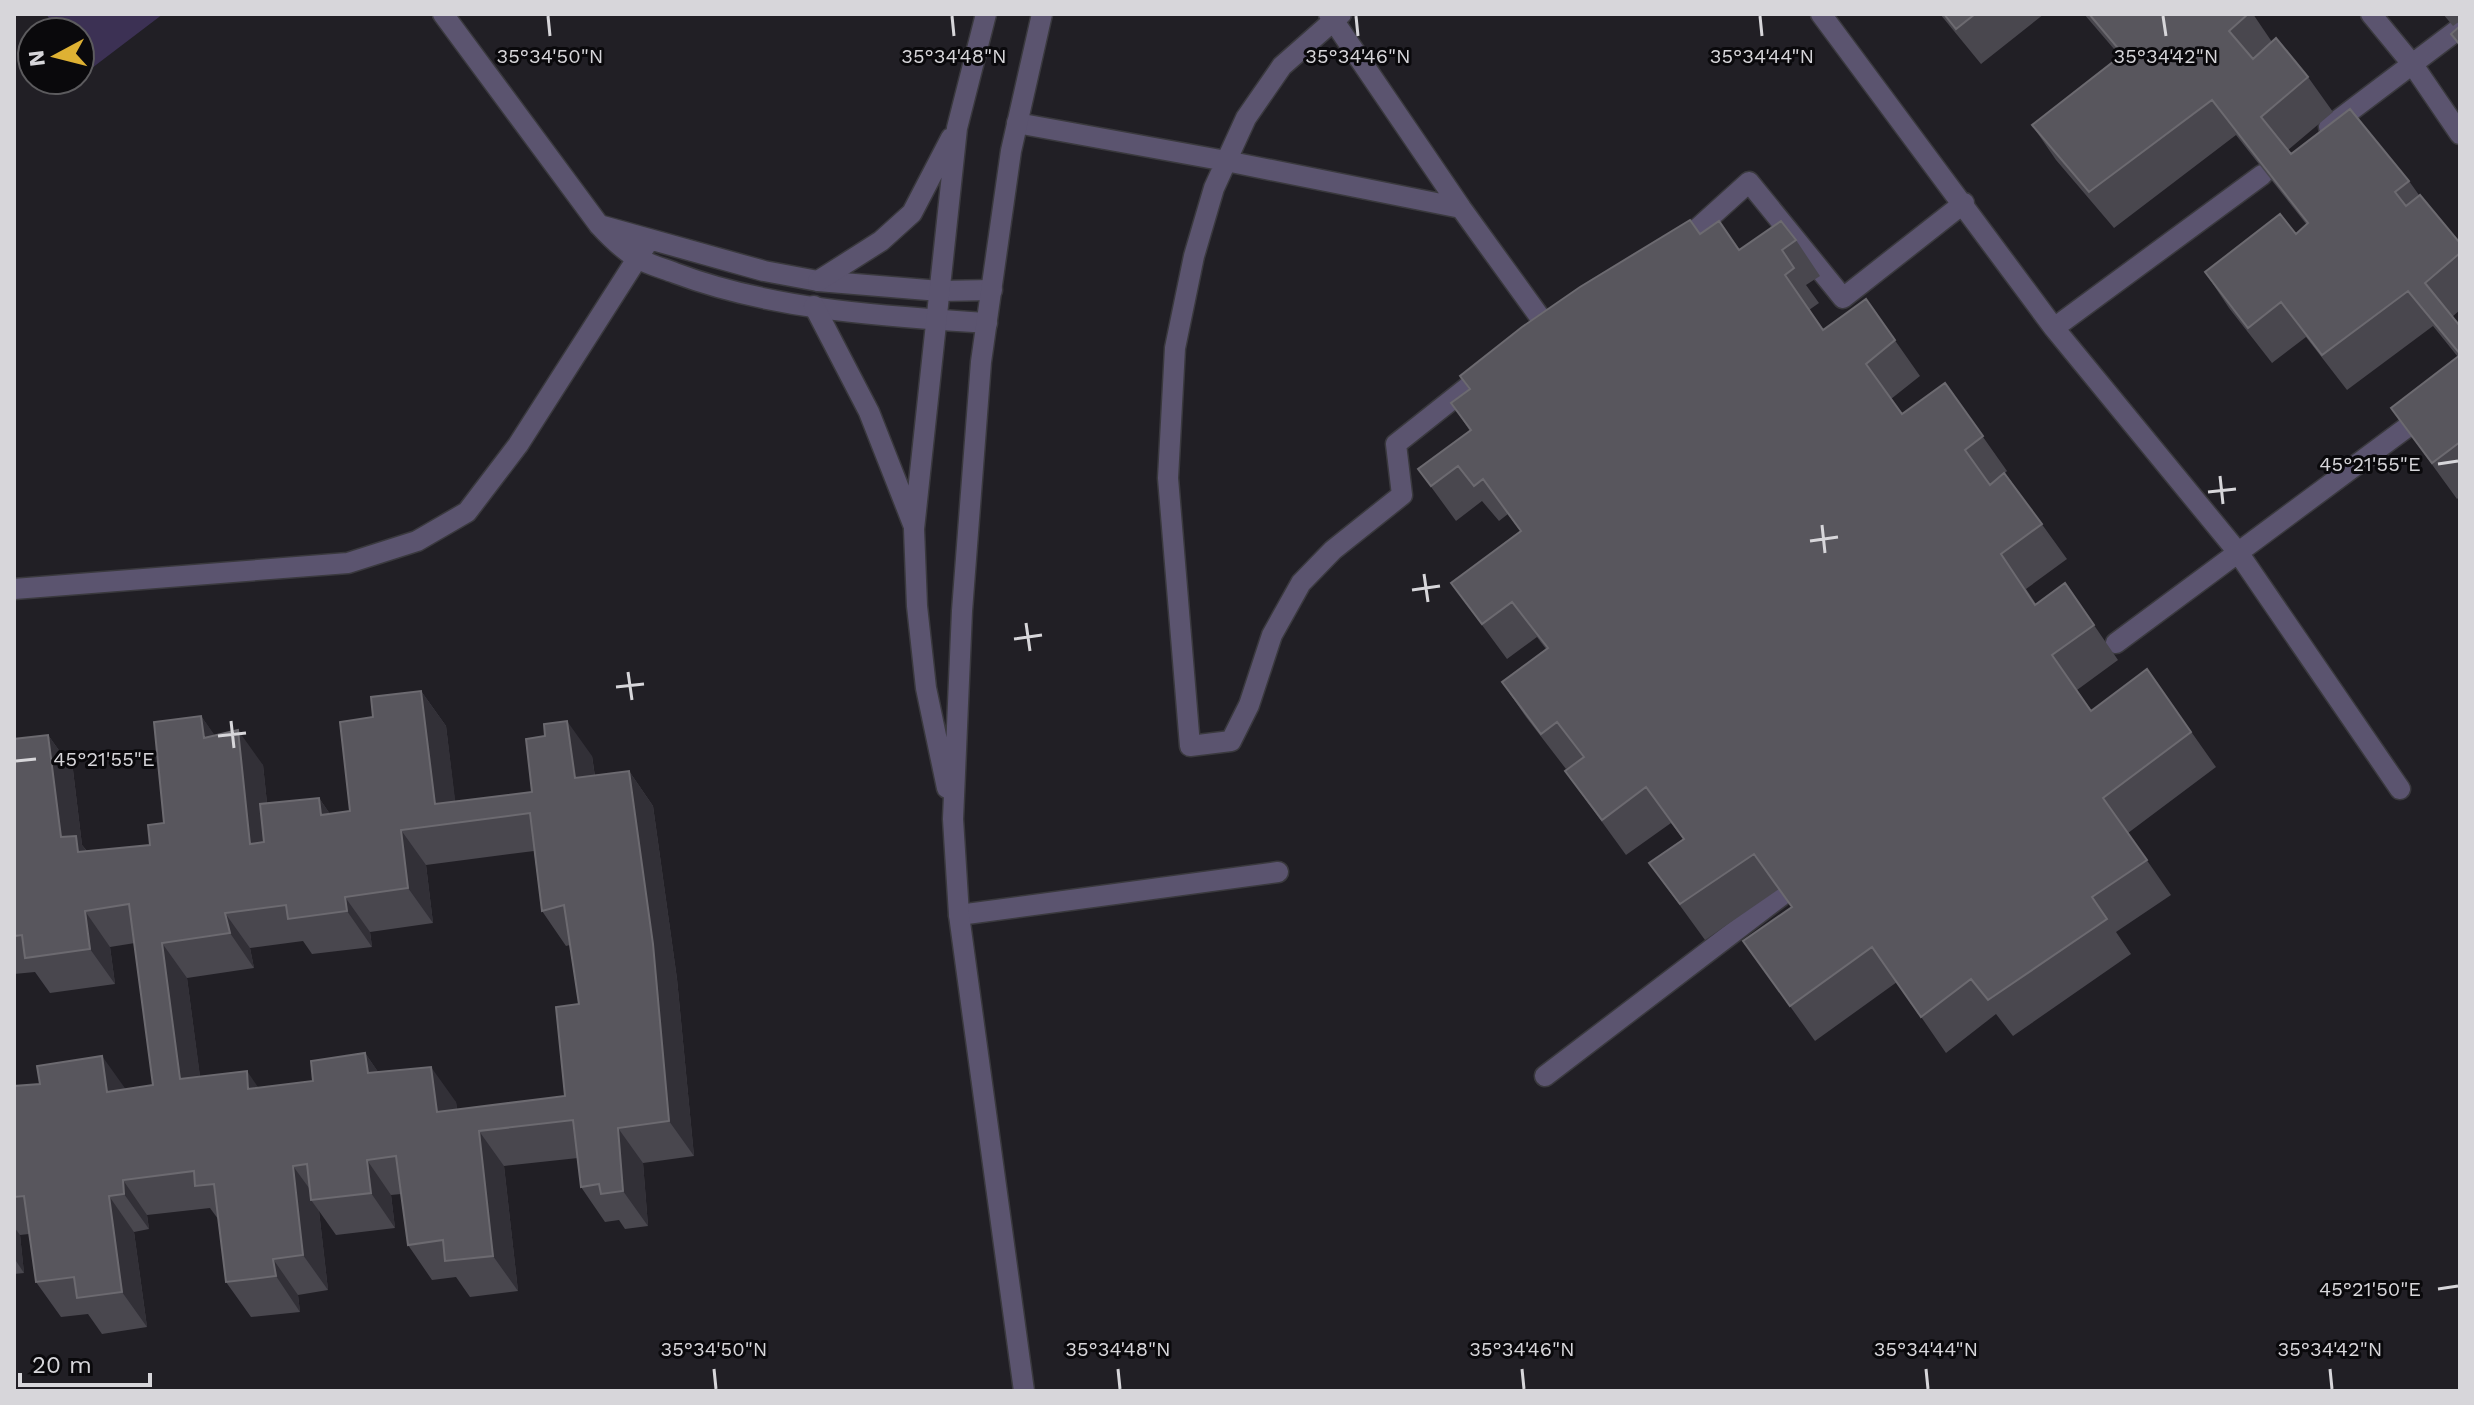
<svg xmlns="http://www.w3.org/2000/svg" width="2474" height="1405" font-family="'Work Sans',sans-serif">
<rect width="100%" height="100%" fill="#211f25"/>
<path fill="#3c3154" d="M46,14H163L88,71L80,60V32H59Z"/>
<g fill="none" stroke-linecap="round" stroke-linejoin="round">
<g stroke="#3a393e" stroke-width="23">
<path id="service" d="M959,915L1278,872"/>
</g>
<g stroke="#3a393e" stroke-width="23">
<path id="pedestrian" d="M1329,14L1461,208L1547,327
M1341,14L1282,66L1246,118L1214,188L1194,256L1175,348L1168,478L1190,746L1231,741L1249,705L1272,635L1301,583L1333,550L1402,495L1396,444L1488,371
M1821,14L2054,328L2237,551L2400,789
M2371,14L2413,65L2460,134
M1017,123L1226,161L1461,208
M2329,127L2460,28
M1677,247L1749,182L1843,298L1964,203
M2054,328L2262,175
M2116,643L2460,388
M1545,1076L1781,896"/>
</g>
<g stroke="#3a393e" stroke-width="23">
<path id="minor" d="M443,14L599,225C610,237 621,248 635,257C647,264 662,268 675,273C773,310 883,316 987,323
M599,225L764,271L818,281L940,291L992,290
M14,589L348,563L417,541L467,512L518,445L649,240"/>
</g>
<g stroke="#3a393e" stroke-width="23">
<path id="tertiary" d="M818,281L881,241L912,213L951,138
M814,306L869,412L913,524
M947,788L926,688L917,606L914,529L957,128L986,14
M1024,1391L959,915L953,819L962,611L981,362L1011,151L1042,14"/>
</g>
<use href="#service" stroke="#5b546f" stroke-width="20"/>
<use href="#pedestrian" stroke="#5b546f" stroke-width="20"/>
<use href="#minor" stroke="#5b546f" stroke-width="20"/>
<use href="#tertiary" stroke="#5b546f" stroke-width="20"/>
</g>
<path fill="#49474e" fill-rule="evenodd" d="M1940,14H2044L1981,64Z
M2084,14H2253L2272,42L2308,77L2333,112L2288,150L2291,154L2409,181L2419,195L2460,243V310L2452,317L2460,326V496L2457,499L2391,408L2458,357L2433,326L2347,390L2306,337L2272,363L2229,308L2205,272L2296,234L2307,225L2236,135L2114,228L2056,160L2032,125L2120,56Z
M2443,14H2460V21L2453,26Z
M1700,234L1739,250L1796,240L1820,276L1806,285L1819,303L1809,310L1823,330L1866,299L1920,376L1891,399L1902,414L1945,383L2007,471L2005,473L2067,559L2026,589L2036,604L2065,583L2118,660L2077,690L2091,711L2147,669L2216,767L2128,833L2171,895L2116,932L2131,954L2013,1036L1996,1014L1946,1053L1897,982L1815,1041L1743,941L1792,907L1779,889L1705,940L1649,863L1683,839L1671,823L1626,855L1565,771L1583,758L1566,769L1526,717L1502,682L1546,649L1537,637L1507,659L1451,583L1521,532L1508,514L1499,521L1482,501L1456,521L1418,469L1470,431L1451,403L1469,389L1460,376Z
M421,691L446,726L455,802L532,792L592,756L595,776L629,771L653,806L677,979L694,1156L643,1163L648,1226L625,1229L619,1220L605,1222L581,1187L578,1158L504,1166L518,1291L470,1297L456,1277L432,1280L408,1245L401,1194L391,1195L395,1228L336,1235L319,1211L328,1290L298,1295L300,1312L251,1317L226,1282L218,1219L210,1208L147,1215L149,1229L134,1232L147,1327L102,1334L88,1314L61,1317L36,1282L29,1234L20,1235L24,1273L14,1274V1086L126,1089L153,1085L135,943L110,947L115,984L50,993L35,972L14,974V739L48,735L73,770L82,845L87,851L150,845L164,823L201,716L214,735L263,765L267,803L319,798L330,814L350,811L373,717ZM534,851L542,911L566,946L570,945L579,1004L565,1096L457,1110L456,1102L378,1072L365,1053L313,1081L259,1088L200,1077L187,978L254,968L250,948L303,941L312,954L372,947L370,932L433,923L426,865Z"/>
<path fill="#323037" d="M421,691L446,726L458,823L435,804Z
M201,716L226,751L204,738Z
M567,721L592,756L600,813L575,778Z
M238,730L263,765L275,879L250,844Z
M48,735L73,770L82,845L101,871L61,837Z
M629,771L653,806L677,979L694,1156L669,1121Z
M319,798L343,833L321,815Z
M401,830L426,865L433,923L408,888Z
M345,897L370,932L372,947L347,911Z
M85,911L110,947L115,984L90,949Z
M225,913L250,948L254,968L230,933Z
M162,943L187,978L205,1114L180,1079Z
M365,1053L390,1089L368,1073Z
M102,1056L127,1091L107,1092Z
M431,1067L456,1102L462,1148L437,1112Z
M247,1071L271,1106L248,1089Z
M618,1128L643,1163L648,1226L623,1191Z
M479,1131L504,1166L518,1291L493,1256Z
M367,1160L391,1195L395,1228L371,1193Z
M293,1166L317,1199L311,1200L319,1211L328,1290L303,1255Z
M123,1180L147,1215L149,1229L124,1194Z
M109,1196L134,1232L147,1327L122,1292Z
M14,1227L20,1235L24,1273L14,1258Z
M273,1259L298,1295L300,1312L276,1276Z"/>
<path fill="#58565d" stroke="#6c6a70" stroke-width="2" fill-rule="evenodd" d="M1944,14H1975L1956,29Z
M2089,14H2248L2229,31L2253,59L2276,38L2308,77L2261,117L2291,154L2350,109L2409,181L2395,192L2406,206L2420,195L2460,243V253L2425,283L2460,326V354L2408,291L2322,355L2281,302L2248,328L2205,272L2280,214L2296,234L2308,223L2212,100L2089,192L2032,125L2123,54Z
M2460,26V45L2451,34Z
M1690,220L1700,234L1719,221L1739,250L1781,221L1796,240L1782,250L1794,268L1785,275L1823,330L1866,299L1895,340L1866,364L1902,414L1945,383L1983,436L1965,450L1990,485L2004,473L2042,524L2001,554L2035,605L2065,583L2094,625L2052,655L2091,711L2147,669L2191,732L2103,798L2147,860L2092,897L2107,919L1988,1000L1971,979L1921,1017L1872,947L1790,1006L1743,941L1792,907L1754,854L1680,904L1649,863L1684,839L1646,787L1602,820L1565,771L1584,757L1557,722L1541,734L1502,682L1548,648L1512,602L1482,624L1451,583L1521,531L1483,479L1474,486L1458,466L1431,486L1418,469L1471,430L1451,403L1470,389L1460,376L1522,327L1580,287Z
M2460,355V442L2432,463L2391,408Z
M421,691L435,804L532,792L526,739L545,736L544,724L567,721L575,778L629,771L653,944L669,1121L618,1128L623,1191L601,1194L599,1184L581,1187L573,1120L479,1131L493,1256L445,1261L443,1240L408,1245L396,1156L367,1160L371,1193L311,1200L307,1164L293,1166L303,1255L273,1259L276,1276L226,1282L214,1184L195,1186L194,1171L123,1180L124,1194L109,1196L122,1292L77,1298L74,1277L36,1282L24,1196L14,1197V1086L40,1084L37,1066L102,1056L107,1092L153,1085L129,904L85,911L90,949L25,958L22,935L14,936V739L48,735L61,837L76,836L78,852L150,845L148,825L164,823L154,722L201,716L204,738L238,730L250,844L264,842L260,804L319,798L321,815L350,811L340,722L373,717L371,697ZM530,813L542,911L564,905L579,1004L556,1007L565,1096L437,1112L431,1067L368,1073L365,1053L311,1061L313,1081L248,1089L247,1071L180,1079L162,943L230,933L225,913L286,905L288,919L347,911L345,897L408,888L401,830Z"/>
<path fill="none" stroke="#d7d6da" stroke-width="3" d="M548,16L550,36M952,16L954,36M1356,16L1358,36M1760,16L1762,36M2163,16L2166,36M2438,464L2458,461M2220,476L2223,504M2208,492L2236,489M1822,525L1825,553M1810,541L1838,537M1424,574L1428,602M1412,590L1440,586M1026,623L1030,651M1014,639L1042,635M628,672L632,700M616,687L644,684M231,721L234,748M218,736L246,733M16,761L36,759M2438,1289L2458,1286M714,1369L716,1389M1118,1369L1120,1389M1522,1369L1524,1389M1926,1369L1928,1389M2330,1369L2332,1389"/>
<g font-size="20" text-anchor="middle" fill="#d7d6da" stroke="#0a090c" stroke-width="6" stroke-linejoin="round" paint-order="stroke">
<text x="550" y="63">35°34'50"N</text>
<text x="954" y="63">35°34'48"N</text>
<text x="1358" y="63">35°34'46"N</text>
<text x="1762" y="63">35°34'44"N</text>
<text x="2166" y="63">35°34'42"N</text>
<text x="2370" y="471">45°21'55"E</text>
<text x="104" y="766">45°21'55"E</text>
<text x="2370" y="1296">45°21'50"E</text>
<text x="714" y="1356">35°34'50"N</text>
<text x="1118" y="1356">35°34'48"N</text>
<text x="1522" y="1356">35°34'46"N</text>
<text x="1926" y="1356">35°34'44"N</text>
<text x="2330" y="1356">35°34'42"N</text>
</g>
<rect width="2474" height="1405" fill="none" stroke="#d7d6da" stroke-width="32"/>
<g transform="translate(56 56) rotate(263)"><circle r="38" fill="#0a090c" stroke="#5c5b5e" stroke-width="2"/>
<path d="M0-6L14 30L0 20L-14 30Z" fill="#deb133"/>
<text y="-12" font-size="22" font-weight="bold" text-anchor="middle" fill="#d7d6da">N</text>
</g>
<path d="M20 1373v12h130v-12" fill="none" stroke="#d7d6da" stroke-width="4"/>
<text x="32" y="1373" font-size="24" fill="#d7d6da" stroke="#0a090c" stroke-width="6" paint-order="stroke">20 m</text>
</svg>
